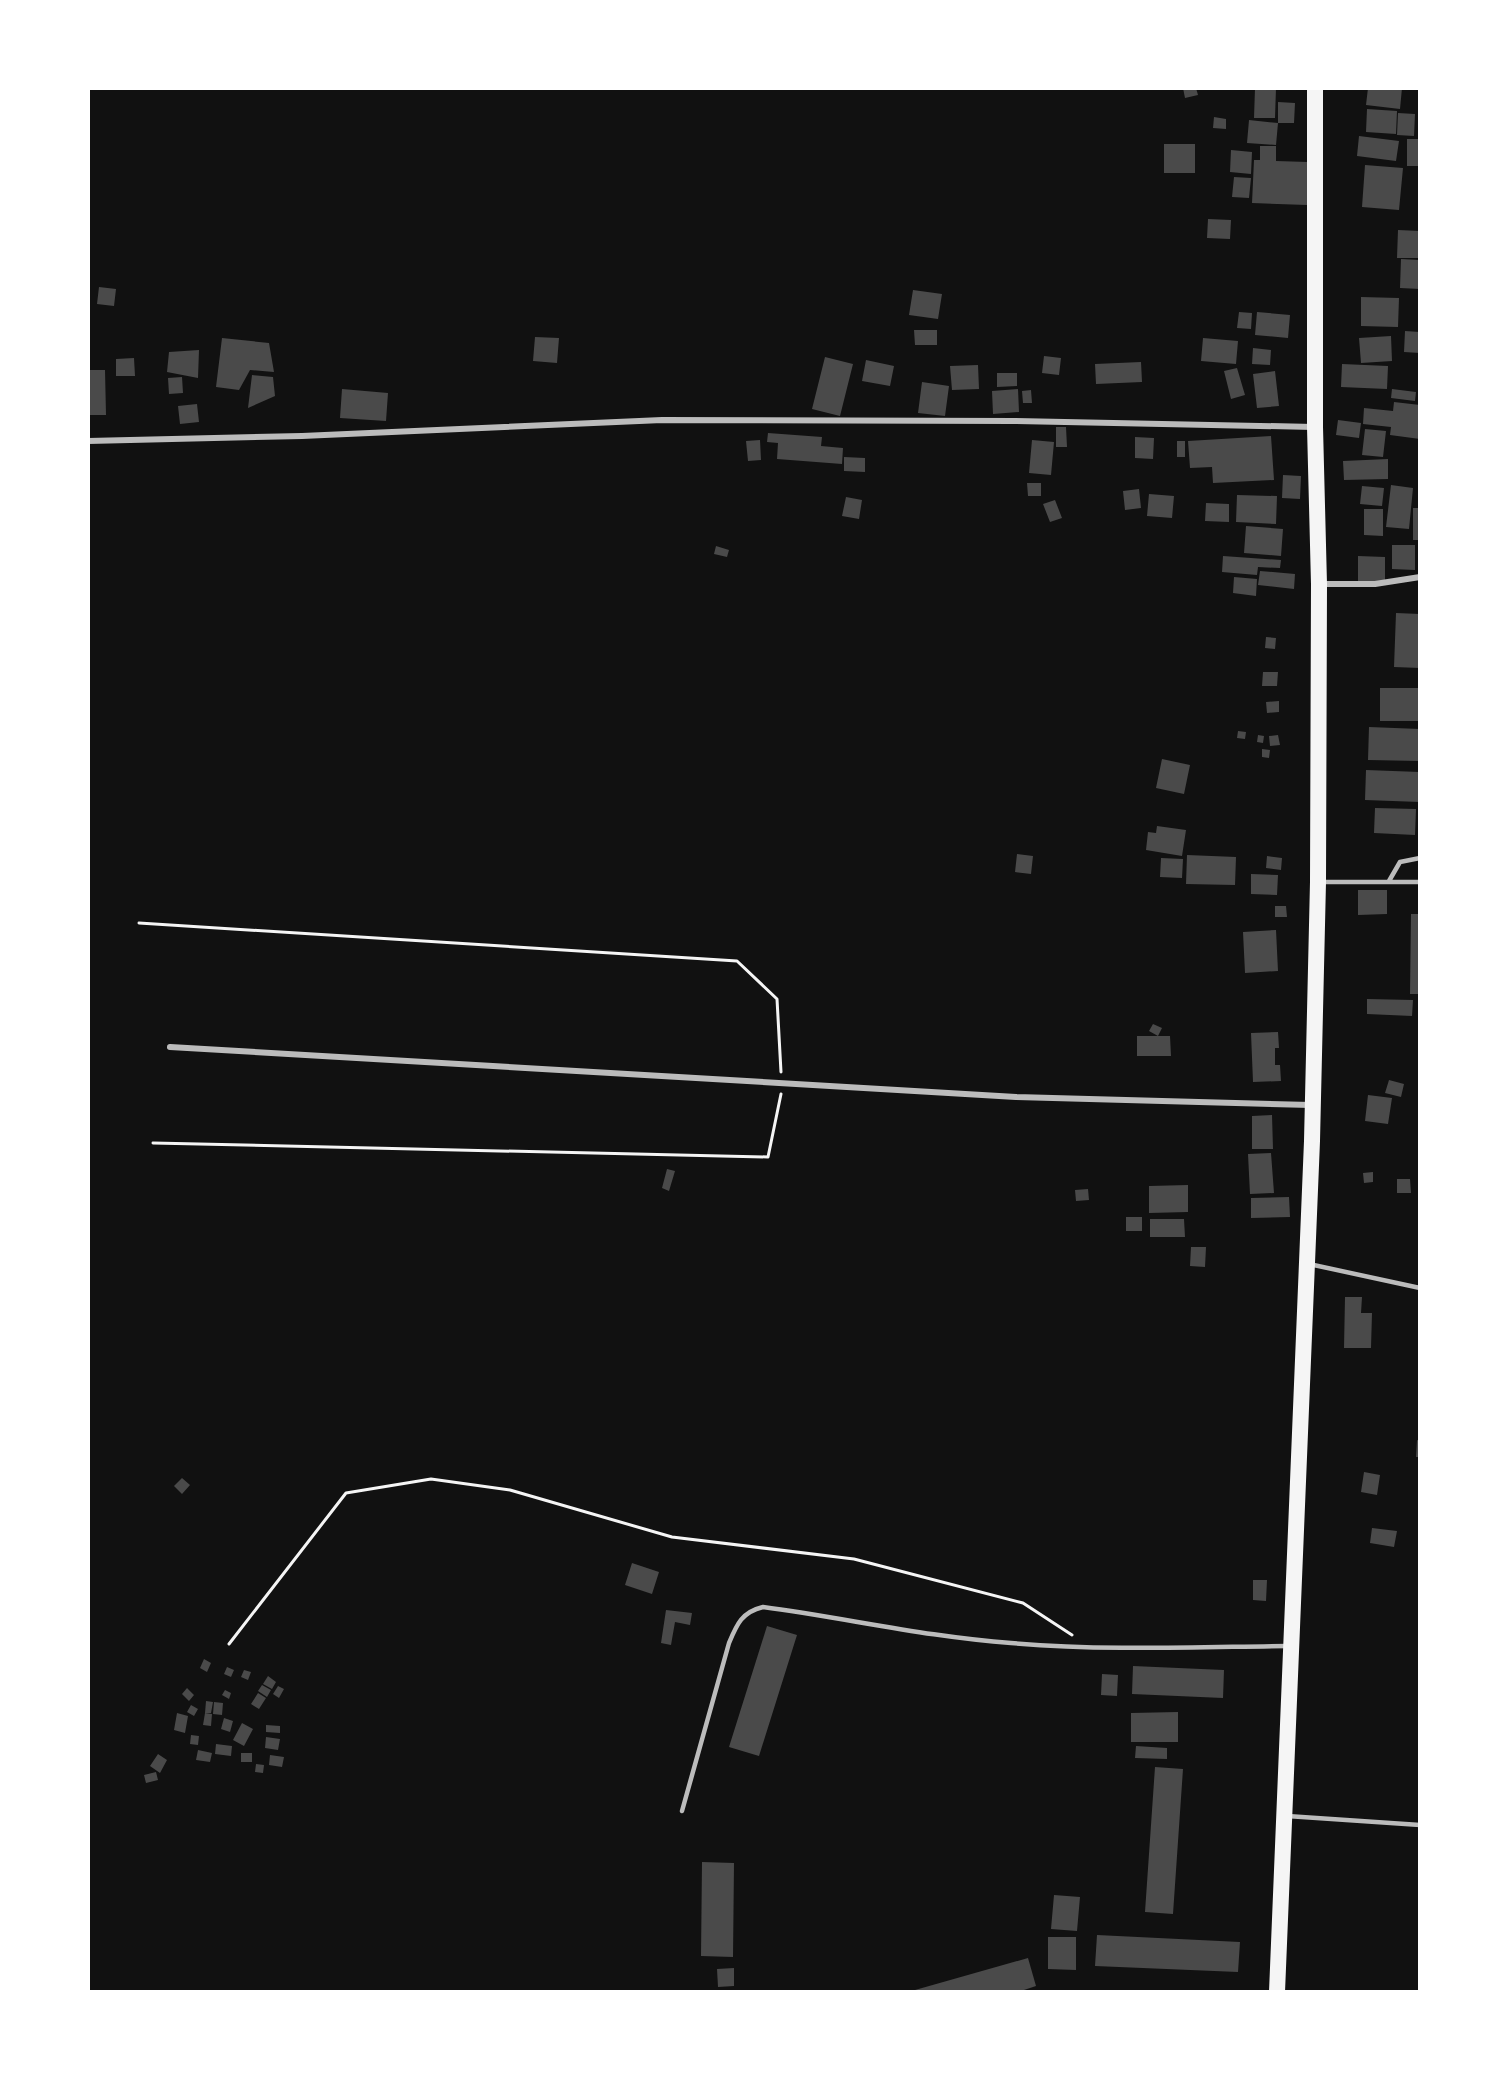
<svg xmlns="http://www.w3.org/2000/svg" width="1508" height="2080" font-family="'Noto Sans',sans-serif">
<rect width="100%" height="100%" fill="#111"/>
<path fill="#4a4a4a" d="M1183,88H1196L1198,95L1185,98Z
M1255,88H1276L1275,118H1254Z
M1368,88H1402L1400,109L1366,105Z
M1278,102L1295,103L1294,123H1278Z
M1367,109L1397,111L1396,134L1366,132Z
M1398,113L1415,114L1414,136L1397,135Z
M1214,117L1226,119V129L1213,128Z
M1249,120L1278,123L1276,145L1247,143Z
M1359,136L1399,141L1396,161L1357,156Z
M1407,139H1420V166H1407Z
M1164,144H1195V173H1164Z
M1260,146H1276V161L1308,162L1307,205L1252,203L1254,160H1260Z
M1231,150L1252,152L1251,174L1230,172Z
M1365,165L1403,168L1399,210L1362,207Z
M1234,177L1251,178L1249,198L1232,197Z
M1208,219L1231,220L1230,239L1207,238Z
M1398,230L1420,231V258H1397Z
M1401,259L1420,260V289L1400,288Z
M99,287L116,289L114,306L97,304Z
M913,290L942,294L938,319L909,315Z
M1361,297L1399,298L1398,327L1361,326Z
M1239,312L1252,313L1251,329L1237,328Z
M1257,312L1290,315L1288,338L1255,335Z
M914,330H937V345H915Z
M1405,331L1420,332V353L1404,352Z
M1391,336L1392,361L1361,363L1359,338Z
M535,337L559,338L557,363L533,361Z
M222,338L269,343L274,372L250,370L239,390L216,387Z
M1203,338L1238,341L1236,364L1201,361Z
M1253,348L1271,350L1270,365L1252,364Z
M199,350L198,378L167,372L169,352Z
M1044,356L1061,358L1059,375L1042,373Z
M825,357L853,364L840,416L812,409Z
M134,358L135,376H116V359Z
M866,360L894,366L890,386L862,381Z
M1141,362L1142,382L1096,384L1095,364Z
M1342,364L1388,366L1387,389L1341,387Z
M978,365L979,389L952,390L950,366Z
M1237,368L1245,395L1231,399L1224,371Z
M88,370H105L106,415H88Z
M1275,371L1279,406L1257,408L1253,374Z
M997,373H1017V386L997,387Z
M252,375L273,377L275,396L248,408Z
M182,377L183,393L169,394L168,378Z
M922,382L949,386L945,416L918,413Z
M342,389L388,393L386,421L340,418Z
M1018,389L1019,412L993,414L992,391Z
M1392,389L1416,392L1415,401L1391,398Z
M1031,390L1032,403H1023L1022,391Z
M1394,402L1420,405V439L1390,435L1391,427L1363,424L1364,408L1393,411Z
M197,404L199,422L180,424L178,406Z
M1338,420L1361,423L1359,438L1336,435Z
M1056,427H1066L1067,447H1056Z
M1365,429L1386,431L1383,457L1362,455Z
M768,433L822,437L821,446L843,448L842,464L777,459L778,443L767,442Z
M1271,436L1274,480L1213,483L1212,467L1190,468L1188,441Z
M1135,437L1154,438L1153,459L1135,458Z
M760,440L761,460L748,461L746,441Z
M1032,440L1054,442L1051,475L1029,473Z
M1177,441H1185V457H1177Z
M844,457L865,458V472L844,471Z
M1388,459V479L1344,480L1343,461Z
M1283,475L1301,476L1300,499L1282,498Z
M1027,483H1041V496H1028Z
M1391,485L1413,488L1409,529L1386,527Z
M1362,486L1384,488L1382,506L1360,504Z
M1139,489L1141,508L1125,510L1123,491Z
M1149,494L1174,496L1172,518L1147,516Z
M1237,495L1277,496L1276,524L1236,522Z
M846,497L862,500L859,519L842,516Z
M1055,500L1062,518L1050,522L1043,504Z
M1206,503L1229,504V522L1205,521Z
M1413,508H1420V540H1413Z
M1364,509H1383V536L1364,535Z
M1246,526L1283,529L1281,556L1244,553Z
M1392,545H1415V570L1392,569Z
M716,546L729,550L727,557L714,554Z
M1223,556L1281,560L1280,568L1258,567L1257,575L1222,572Z
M1358,556L1385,557V581H1358Z
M1260,571L1295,574L1294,589L1258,585Z
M1234,577L1257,579L1256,596L1233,593Z
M1396,613L1420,614V668L1394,667Z
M1266,637L1276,638L1275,649L1265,648Z
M1263,672H1278L1277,686H1262Z
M1380,688H1420V721H1380Z
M1279,701V712L1267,713L1266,702Z
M1369,727L1420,729V761L1368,760Z
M1238,731L1246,732L1245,739L1237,738Z
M1258,735L1264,736L1263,743L1257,742Z
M1278,735L1280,745L1270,746L1269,736Z
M1262,749L1270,750L1269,758L1262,757Z
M1162,759L1190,765L1184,794L1156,788Z
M1366,770L1420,772V802L1365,800Z
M1375,808L1416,809L1415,835L1374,833Z
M1157,826L1186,830L1182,856L1146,850L1148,832L1156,833Z
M1017,854L1033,856L1031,874L1015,872Z
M1187,855L1236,857L1235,885L1186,884Z
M1267,856L1282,858L1281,870L1266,868Z
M1161,858L1183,859L1182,878L1160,877Z
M1251,874L1278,875L1277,895L1251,894Z
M1358,890H1387V914L1358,915Z
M1275,906H1286L1287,917H1275Z
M1411,914H1420V994H1410Z
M1276,930L1278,971L1245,973L1243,932Z
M1367,999L1413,1000L1412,1016L1367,1014Z
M1153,1024L1162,1028L1158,1036L1149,1031Z
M1278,1032L1279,1048H1275V1065H1280L1281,1081L1253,1082L1251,1033Z
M1137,1036H1170L1171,1056H1137Z
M1389,1080L1404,1084L1401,1097L1385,1093Z
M1368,1095L1392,1098L1388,1124L1365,1121Z
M1272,1115L1273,1149H1252V1116Z
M1271,1153L1274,1193L1250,1194L1248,1154Z
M667,1169L675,1171L669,1191L662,1188Z
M1373,1172V1182L1364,1183L1363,1173Z
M1397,1179H1410L1411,1193H1397Z
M1188,1185V1212L1149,1213V1186Z
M1088,1189L1089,1200L1076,1201L1075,1190Z
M1289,1197L1290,1217L1251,1218V1198Z
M1126,1217H1142V1231H1126Z
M1150,1219H1184L1185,1237H1150Z
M1191,1247H1206L1205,1267L1190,1266Z
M1345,1297H1362L1361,1313H1372L1371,1348H1344Z
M1417,1440L1420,1441V1457H1416Z
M1364,1472L1380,1475L1377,1495L1361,1492Z
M182,1478L190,1485L182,1494L174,1486Z
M1372,1528L1397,1531L1394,1547L1370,1543Z
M632,1563L659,1572L652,1594L625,1585Z
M1253,1580H1267L1266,1601L1253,1600Z
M666,1610L692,1613L690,1625L675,1622L671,1645L661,1643Z
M767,1626L797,1635L759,1756L729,1747Z
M204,1659L211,1663L207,1672L200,1668Z
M1133,1666L1224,1670L1223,1698L1132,1694Z
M227,1667L234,1670L231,1677L224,1674Z
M244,1670L251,1672L248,1680L241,1677Z
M1102,1674L1118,1675L1117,1696L1101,1695Z
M268,1676L276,1682L272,1689L263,1684Z
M262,1685L271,1690L267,1697L258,1691Z
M278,1686L284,1689L279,1698L273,1694Z
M187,1688L194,1695L189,1701L182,1694Z
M225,1690L231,1693L229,1699L222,1695Z
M258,1693L266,1698L259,1709L251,1704Z
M206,1701L213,1702L211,1713H205Z
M214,1702L223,1703L222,1715L213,1714Z
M191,1705L198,1709L194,1716L187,1712Z
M1178,1712V1742H1131V1713Z
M177,1713L188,1716L185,1733L174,1730Z
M205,1713L212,1714L211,1726L203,1725Z
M224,1718L233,1721L230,1732L221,1729Z
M242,1723L253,1729L244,1746L233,1740Z
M266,1725L280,1726V1733L266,1732Z
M191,1735L199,1736L198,1745L190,1744Z
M266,1737L280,1739L278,1750L265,1748Z
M216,1744L232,1746L231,1756L215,1754Z
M1136,1746L1167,1748V1759L1135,1758Z
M198,1750L212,1753L210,1762L196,1760Z
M241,1753H252V1762H241Z
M158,1754L167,1760L160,1773L150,1766Z
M270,1755L284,1757L282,1767L269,1765Z
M256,1764L264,1765L263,1773L255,1772Z
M1155,1767L1183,1769L1173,1914L1145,1912Z
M156,1772L158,1780L146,1783L144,1775Z
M702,1862L734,1863L733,1957L701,1956Z
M1054,1895L1080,1897L1077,1931L1051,1929Z
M1097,1935L1240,1942L1238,1972L1095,1966Z
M1048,1937H1076V1970L1048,1969Z
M1028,1958L1036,1986L1018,1992H908Z
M734,1968V1986L718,1987L717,1969Z"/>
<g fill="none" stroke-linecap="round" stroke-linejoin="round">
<path stroke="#f5f5f5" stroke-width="3" d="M139,923L737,961L777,999L781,1072
M153,1143L768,1157L781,1094
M229,1644L346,1493L431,1479L510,1490L672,1537L854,1559L1023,1603L1072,1635"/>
<path stroke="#bcbcbc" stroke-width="4.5" d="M1389,881L1400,862L1420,858
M1321,882H1420
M1309,1264L1420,1288
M682,1811L729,1643C737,1624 742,1612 763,1607C846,1618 927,1637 1011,1643C1103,1651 1196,1647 1288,1646
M1287,1816L1420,1825"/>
<path stroke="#bcbcbc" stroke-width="6" d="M88,441L302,436L662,420L1013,421L1314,427
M1322,584H1375L1420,577
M170,1047L1016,1097L1311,1105"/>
<path stroke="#f5f5f5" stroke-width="16" d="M1277,1992L1312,1141L1318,882L1319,584L1315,427V88"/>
</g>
<rect width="1508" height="2080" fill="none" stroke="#ffffff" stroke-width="180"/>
</svg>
